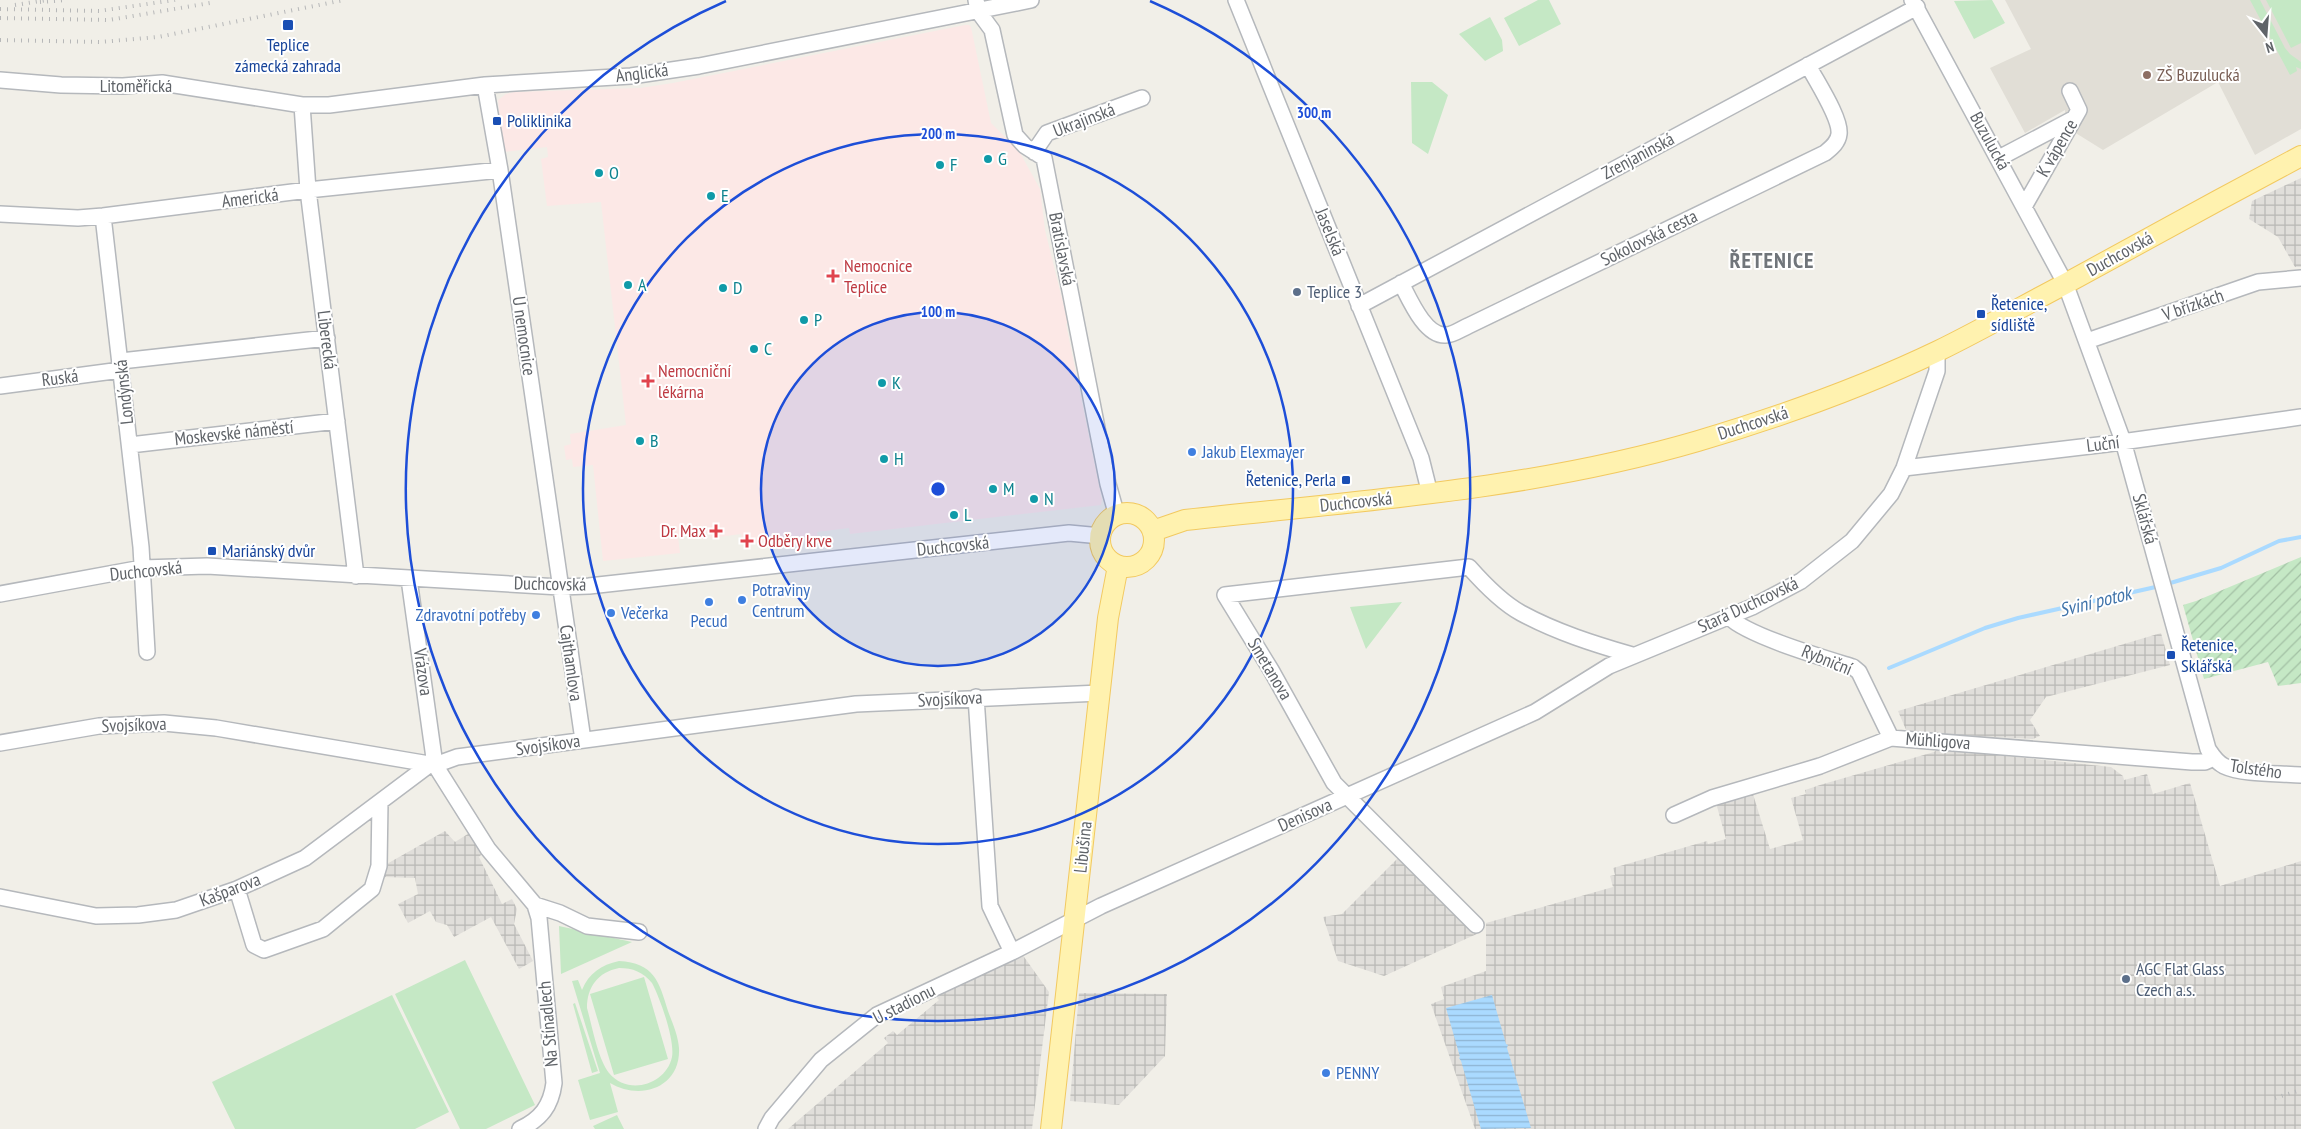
<svg xmlns="http://www.w3.org/2000/svg" width="2301" height="1129" font-family="'PT Sans Narrow',sans-serif">
<defs>
<pattern id="industrial-grid" width="8" height="8" patternUnits="userSpaceOnUse" patternTransform="scale(1.25)"><rect width="8" height="8" fill="#e0deda"/><path d="M0 4h8M4 0v8" fill="none" stroke="#b9b8b5"/></pattern>
<pattern id="garden-furrows" width="10" height="10" patternUnits="userSpaceOnUse" patternTransform="scale(1.25)"><rect width="10" height="10" fill="#c5e8c5"/><path d="M-1 1l2-2M0 10L10 0M9 11l2-2" fill="none" stroke="#a3c0a4"/></pattern>
<pattern id="water-rules" width="6" height="5" patternUnits="userSpaceOnUse" patternTransform="scale(1.25)"><rect width="6" height="5" fill="#aadaff"/><path d="M0 2.5h6" fill="none" stroke="#8eb4d2"/></pattern>
</defs>
<rect width="100%" height="100%" fill="#f1efe8"/>
<path fill="url(#industrial-grid)" d="M2301,178V267H2295L2278,237L2249,219L2252,201Z
M2161,633L2170,665L2046,697L2030,720L2040,736L2033,739L1907,732L1898,711Z
M1937,749L2111,767L2123,776L2124,780L2147,774L2153,794L2190,783L2220,886L2301,861V1129H1475L1431,1004L1444,999L1441,987L1486,971V923L1613,887L1610,876L1615,875L1613,868L1707,841L1708,844L1726,839L1716,803L1752,791L1770,849L1803,840L1791,798L1806,794L1805,790L1820,785L1934,752Z
M445,831L455,842L471,832L483,853L479,857L502,904L512,899L517,909L514,924L533,961L519,969L491,917L454,937L447,925L436,922L430,911L408,923L398,904L418,894L415,878L384,877L385,865Z
M1401,855L1479,933L1384,976L1338,961L1323,917L1342,914Z
M1022,954L1049,992L1032,1129H788L888,1043L884,1038L893,1031L897,1035L939,1000L937,998L944,990Z
M1079,993L1167,994L1165,1056L1119,1105L1070,1101Z"/>
<path fill="#e1ded6" d="M2005,0H2301V129L2255,155L2218,82L2103,150L2066,127L2065,110L2025,133L1990,68L2031,49Z"/>
<path fill="#fce8e6" d="M965,25H969L971,27L991,123L1019,151L1040,189L1045,230L1068,323L1066,324L1102,500L1101,505L850,534L849,528L817,532L818,537L743,545L741,534L711,538L709,533L678,537L680,553L603,561L593,465L573,467L572,459L566,460L564,446L571,444L570,434L626,425L601,202L547,206L541,159L548,157L547,147L503,152L498,100L506,94L514,92L640,88L673,83Z"/>
<path fill="#c5e8c5" fill-rule="evenodd" d="M1538,0H1549L1561,24L1519,46L1504,18Z
M1992,0L2005,23L1974,39L1954,1Z
M2250,0H2260L2285,48L2290,54L2301,62V69L2296,67L2297,71L2290,75Z
M2266,0H2301V43L2291,48Z
M1490,17L1502,40L1503,51L1485,61L1459,34Z
M1432,82L1448,95L1428,154L1412,143L1411,82Z
M1402,602L1366,649L1350,607Z
M559,926L632,942L561,974Z
M465,960L535,1105L486,1129H460L395,994Z
M619,961C654,963 659,981 668,1011C672,1022 678,1035 679,1048C681,1088 640,1101 610,1083L618,1112L590,1120L578,1080L600,1073L572,981L578,980L582,990C589,973 601,965 619,961ZM619,968C633,968 643,972 652,983C660,998 675,1040 672,1057C666,1085 628,1096 609,1073C598,1059 592,1026 587,1008C587,987 598,972 619,968Z
M644,977L668,1059L614,1075L590,994Z
M392,995L449,1112L415,1129H235L212,1082Z
M575,1003L598,1071L592,1073L573,1004Z
M617,1115L624,1129H595L593,1126Z"/>
<path fill="url(#garden-furrows)" d="M2301,557V683L2278,686L2268,662L2204,679L2183,605L2196,601Z"/>
<path fill="url(#water-rules)" d="M1492,995L1506,1044L1508,1045L1507,1048L1531,1128L1481,1129L1461,1061L1459,1058L1460,1057L1446,1008Z"/>
<g fill="none" stroke-linecap="round" stroke-linejoin="round">
<path stroke="#aadaff" stroke-width="4" d="M2167,584L2221,568L2279,541L2301,537
M1889,668L1985,628L2018,618L2160,586"/>
<g stroke="#b5b8bc" stroke-width="18">
<path id="minor" d="M976,0L978,11L992,30L1015,135L1025,146L1044,158L1108,484L1117,516
M1236,0L1421,458L1430,494
M1912,0L2065,283L2123,441L2208,749C2212,755 2216,762 2224,766C2243,775 2280,773 2301,775
M0,80L61,85L123,86L162,83L302,105H329L485,85L631,76L699,66L1031,0
M485,85L500,170L583,740
M302,105L308,190L356,576
M1034,152L1047,133L1142,98
M1999,158L2073,119
M2025,205L2079,110L2070,91
M0,214L78,218L103,216L308,190L500,170
M103,216L141,547L147,652
M1401,283C1409,298 1425,337 1446,335C1453,335 1461,329 1468,326L1825,153C1831,148 1838,143 1839,134C1841,118 1816,81 1808,65
M1359,306L1917,7
M2087,341L2258,282L2301,278
M121,361L327,338
M0,386L121,370
M130,445L337,421
M1904,468L2107,444L2301,417
M409,579L435,765L488,849L535,905L560,913L587,926L639,932
M0,594L142,568L207,566L560,587L589,586L1069,533L1101,536
M1729,617C1748,636 1824,658 1853,667L1859,672L1891,738
M976,697L990,906L1012,952
M0,743L99,726L164,723L216,728L435,765L457,757L856,704L1100,693
M1674,815L1712,798L1820,766L1891,738L2192,762H2205L2214,758
M237,889L254,945L264,950L323,929L372,889L379,866L380,802
M0,897L96,916L138,915L176,910L237,889L305,858L429,765
M1476,925L1334,783L1271,670L1225,595L1469,567C1484,584 1501,602 1521,613C1556,632 1594,644 1632,655
M520,1129C541,1119 551,1106 554,1083L539,918L535,905
M766,1129L772,1118L821,1060L877,1015L1012,952L1101,906L1535,712L1609,666L1752,607L1801,581L1852,541L1891,494L1904,468L1937,371V351"/>
</g>
<g stroke="#f2c960" stroke-width="22">
<path id="major" d="M1100 540a27 27 0 1 1 54 0a27 27 0 1 1-54 0Z
M1153,531L1185,520C1356,501 1531,490 1698,441C1779,417 1861,388 1938,351C1981,330 2023,306 2065,284C2143,241 2222,198 2301,156
M1051,1129L1108,618L1118,566"/>
</g>
<use href="#minor" stroke="#fff" stroke-width="15"/>
<use href="#major" stroke="#fff2af" stroke-width="20"/>
<path stroke="#b6b7b8" stroke-width="4" stroke-dasharray="1 6" stroke-linecap="butt" d="M40,2L67,0
M15,5L47,0
M0,9L99,11L175,0
M0,18L109,20L210,3
M0,40L100,42L158,37L344,0
M2275,1098L2301,1090"/>
</g>
<circle cx="938" cy="489" r="177" fill="#1d4ed8" fill-opacity=".12"/>
<g fill="none" stroke="#1d4ed8" stroke-width="2.5">
<circle cx="938" cy="489" r="177"/>
<circle cx="938" cy="489" r="355"/>
<path d="M1150 1A532 532 0 1 1 726 1"/>
</g>
<g fill="#1a4fb4" stroke="#fff" stroke-width="2">
<rect x="282" y="19" width="12" height="12" rx="2.5"/>
<rect x="492" y="116" width="10" height="10" rx="2.5"/>
<rect x="1976" y="309" width="10" height="10" rx="2.5"/>
<rect x="1341" y="475" width="10" height="10" rx="2.5"/>
<rect x="207" y="546" width="10" height="10" rx="2.5"/>
<rect x="2166" y="650" width="10" height="10" rx="2.5"/>
</g>
<circle fill="#8d6e63" stroke="#fff" stroke-width="2" cx="2147" cy="75" r="5"/>
<g fill="#0f9aa8" stroke="#fff" stroke-width="2">
<circle cx="988" cy="159" r="5"/>
<circle cx="940" cy="165" r="5"/>
<circle cx="599" cy="173" r="5"/>
<circle cx="711" cy="196" r="5"/>
<circle cx="628" cy="285" r="5"/>
<circle cx="723" cy="288" r="5"/>
<circle cx="804" cy="320" r="5"/>
<circle cx="754" cy="349" r="5"/>
<circle cx="882" cy="383" r="5"/>
<circle cx="640" cy="441" r="5"/>
<circle cx="884" cy="459" r="5"/>
<circle cx="993" cy="489" r="5"/>
<circle cx="1034" cy="499" r="5"/>
<circle cx="954" cy="515" r="5"/>
</g>
<g fill="#e0444e" stroke="#fff" stroke-width="2">
<path d="M830.5 268.5h5v5h5v5h-5v5h-5v-5h-5v-5h5z"/>
<path d="M645.5 373.5h5v5h5v5h-5v5h-5v-5h-5v-5h5z"/>
<path d="M713.5 523.5h5v5h5v5h-5v5h-5v-5h-5v-5h5z"/>
<path d="M744.5 533.5h5v5h5v5h-5v5h-5v-5h-5v-5h5z"/>
</g>
<g fill="#5c6f8a" stroke="#fff" stroke-width="2">
<circle cx="1297" cy="292" r="5"/>
<circle cx="2126" cy="979" r="5"/>
</g>
<g fill="#3f7fe0" stroke="#fff" stroke-width="2">
<circle cx="1192" cy="452" r="5"/>
<circle cx="742" cy="600" r="5"/>
<circle cx="709" cy="602" r="5"/>
<circle cx="611" cy="613" r="5"/>
<circle cx="536" cy="615" r="5"/>
<circle cx="1326" cy="1073" r="5"/>
</g>
<g text-anchor="middle" stroke-width="4" stroke-linejoin="round" paint-order="stroke">
<g font-size="18" fill="#164399" stroke="#fff" text-anchor="start">
<text x="288" y="51" text-anchor="middle">Teplice<tspan x="288" dy="21">zámecká zahrada</tspan></text>
<text x="507" y="127">Poliklinika</text>
<text x="1991" y="310">Řetenice,<tspan x="1991" dy="21">sídliště</tspan></text>
<text x="1336" y="486" text-anchor="end">Řetenice, Perla</text>
<text x="222" y="557">Mariánský dvůr</text>
<text x="2181" y="651">Řetenice,<tspan x="2181" dy="21">Sklářská</tspan></text>
</g>
<g font-size="18" fill="#5f6368" stroke="#fff">
<text transform="translate(642 73) rotate(-7)" y="6">Anglická</text>
<text x="136" y="92">Litoměřická</text>
<text transform="translate(1084 120) rotate(-21)" y="6">Ukrajinská</text>
<text transform="translate(1990 141) rotate(61)" y="6">Buzulucká</text>
<text transform="translate(2057 148) rotate(-60)" y="6">K vápence</text>
<text transform="translate(1638 156) rotate(-28)" y="6">Zrenjaninská</text>
<text transform="translate(250 198) rotate(-7)" y="6">Americká</text>
<text transform="translate(1330 232) rotate(68)" y="6">Jaselská</text>
<text transform="translate(1649 238) rotate(-26)" y="6">Sokolovská cesta</text>
<text transform="translate(1062 249) rotate(79)" y="6">Bratislavská</text>
<text transform="translate(2120 254) rotate(-29)" y="6">Duchcovská</text>
<text transform="translate(2193 305) rotate(-19)" y="6">V břízkách</text>
<text transform="translate(524 336) rotate(82)" y="6">U nemocnice</text>
<text transform="translate(327 340) rotate(83)" y="6">Liberecká</text>
<text transform="translate(60 378) rotate(-7)" y="6">Ruská</text>
<text transform="translate(124 392) rotate(-96)" y="6">Londýnská</text>
<text transform="translate(1753 423) rotate(-18)" y="6">Duchcovská</text>
<text transform="translate(234 433) rotate(-6)" y="6">Moskevské náměstí</text>
<text transform="translate(2103 444) rotate(-7)" y="6">Luční</text>
<text transform="translate(1356 502) rotate(-6)" y="6">Duchcovská</text>
<text transform="translate(2145 519) rotate(75)" y="6">Sklářská</text>
<text transform="translate(953 546) rotate(-6)" y="6">Duchcovská</text>
<text transform="translate(146 571) rotate(-6)" y="6">Duchcovská</text>
<text transform="translate(550 584) rotate(1)" y="6">Duchcovská</text>
<text transform="translate(1748 605) rotate(-25)" y="6">Stará Duchcovská</text>
<text transform="translate(1827 660) rotate(22)" y="6">Rybniční</text>
<text transform="translate(571 663) rotate(82)" y="6">Cajthamlova</text>
<text transform="translate(1270 669) rotate(59)" y="6">Smetanova</text>
<text transform="translate(423 672) rotate(82)" y="6">Vrázova</text>
<text transform="translate(950 699) rotate(-3)" y="6">Svojsíkova</text>
<text transform="translate(134 725) rotate(-2)" y="6">Svojsíkova</text>
<text transform="translate(1938 741) rotate(4)" y="6">Mühligova</text>
<text transform="translate(548 745) rotate(-8)" y="6">Svojsíkova</text>
<text transform="translate(2256 769) rotate(8)" y="6">Tolstého</text>
<text transform="translate(1305 815) rotate(-24)" y="6">Denisova</text>
<text transform="translate(1083 847) rotate(-84)" y="6">Libušina</text>
<text transform="translate(230 890) rotate(-21)" y="6">Kašparova</text>
<text transform="translate(904 1004) rotate(-27)" y="6">U stadionu</text>
<text transform="translate(548 1024) rotate(-95)" y="6">Na Stínadlech</text>
</g>
<g font-size="18" fill="#785e54" stroke="#fff" text-anchor="start">
<text x="2157" y="81">ZŠ Buzulucká</text>
</g>
<g font-size="18" fill="#0d838f" stroke="#fff" text-anchor="start">
<text x="998" y="165">G</text>
<text x="950" y="171">F</text>
<text x="609" y="179">O</text>
<text x="721" y="202">E</text>
<text x="638" y="291">A</text>
<text x="733" y="294">D</text>
<text x="814" y="326">P</text>
<text x="764" y="355">C</text>
<text x="892" y="389">K</text>
<text x="650" y="447">B</text>
<text x="894" y="465">H</text>
<text x="1003" y="495">M</text>
<text x="1044" y="505">N</text>
<text x="964" y="521">L</text>
</g>
<g font-size="18" fill="#be3a42" stroke="#fff" text-anchor="start">
<text x="844" y="272">Nemocnice<tspan x="844" dy="21">Teplice</tspan></text>
<text x="658" y="377">Nemocniční<tspan x="658" dy="21">lékárna</tspan></text>
<text x="706" y="537" text-anchor="end">Dr. Max</text>
<text x="758" y="547">Odběry krve</text>
</g>
<g font-size="18" fill="#4e5e75" stroke="#fff" text-anchor="start">
<text x="1307" y="298">Teplice 3</text>
<text x="2136" y="975">AGC Flat Glass<tspan x="2136" dy="21">Czech a.s.</tspan></text>
</g>
<g font-size="18" fill="#366cbe" stroke="#fff" text-anchor="start">
<text x="1202" y="458">Jakub Elexmayer</text>
<text x="752" y="596">Potraviny<tspan x="752" dy="21">Centrum</tspan></text>
<text x="621" y="619">Večerka</text>
<text x="526" y="621" text-anchor="end">Zdravotní potřeby</text>
<text x="709" y="627" text-anchor="middle">Pecud</text>
<text x="1336" y="1079">PENNY</text>
</g>
<g font-size="19" font-style="italic" fill="#4174aa" stroke="#fff">
<text transform="translate(2095 601) rotate(-14)" y="7">Sviní potok</text>
</g>
<g font-size="22" font-weight="bold" letter-spacing="1" fill="#70757a" stroke="#fff">
<text x="1772" y="268">ŘETENICE</text>
</g>
</g>
<circle cx="938" cy="489" r="8" fill="#1d4ed8" stroke="#fff" stroke-width="2.5"/>
<g font-size="15" text-anchor="middle" font-weight="bold" fill="#1d4ed8" stroke="#fff" stroke-width="4" stroke-linejoin="round" paint-order="stroke">
<text x="1314" y="118">300 m</text>
<text x="938" y="139">200 m</text>
<text x="938" y="317">100 m</text>
</g>
<g transform="translate(2266 35) rotate(163)" stroke="#ffffff" stroke-width="4" paint-order="stroke">
<path d="M0-4L9 19L0 12L-9 19Z" fill="#5f6368"/>
<text y="-8" font-size="14" font-weight="bold" text-anchor="middle" fill="#5f6368">N</text>
</g>
</svg>
